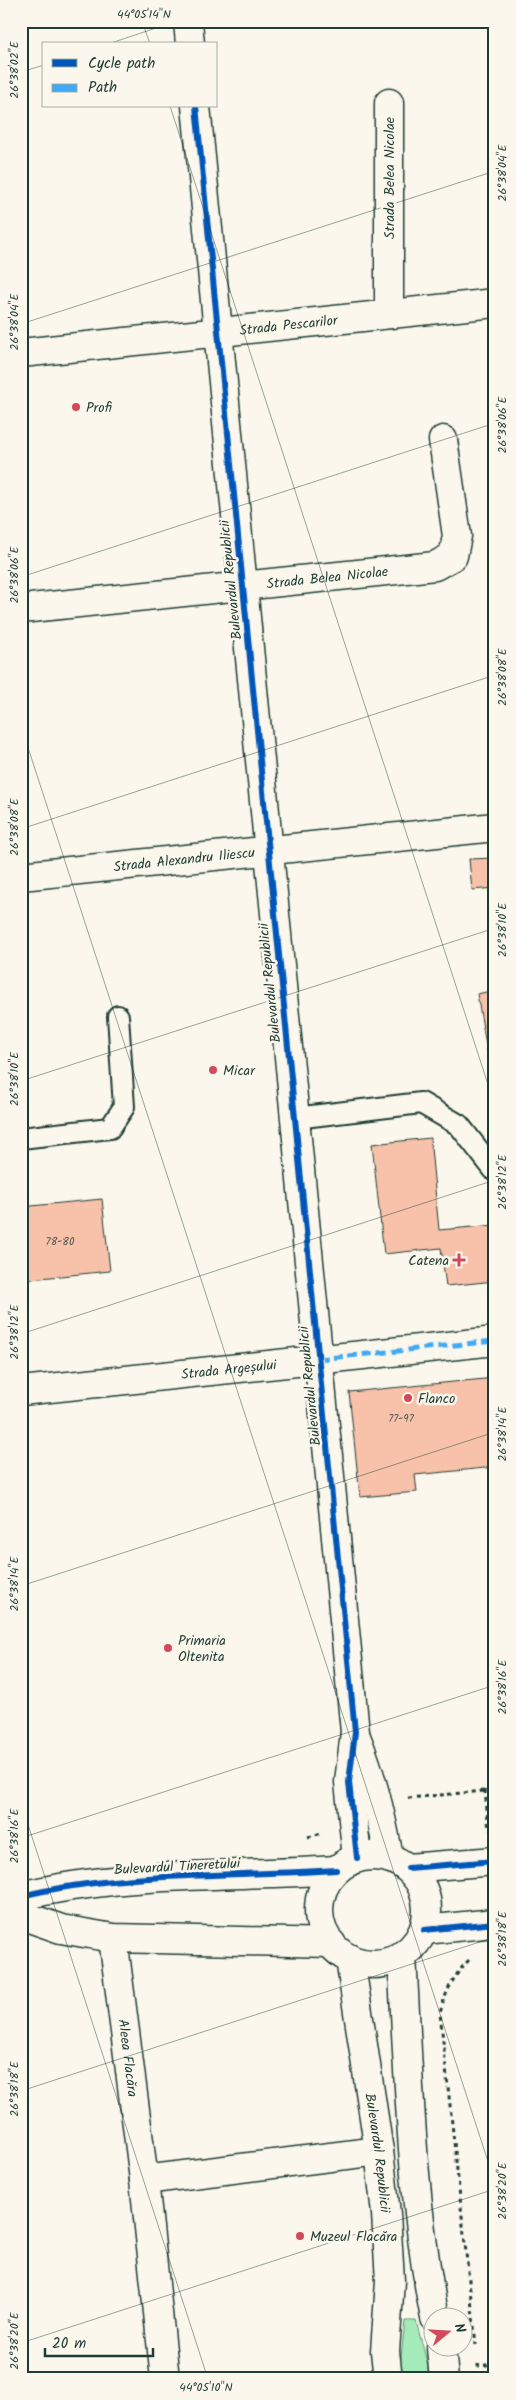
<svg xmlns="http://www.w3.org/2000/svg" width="516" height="2400" font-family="Kalam,sans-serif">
<rect width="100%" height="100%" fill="#fbf7ec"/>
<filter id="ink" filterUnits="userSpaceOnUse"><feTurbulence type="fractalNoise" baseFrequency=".02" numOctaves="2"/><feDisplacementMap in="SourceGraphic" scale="10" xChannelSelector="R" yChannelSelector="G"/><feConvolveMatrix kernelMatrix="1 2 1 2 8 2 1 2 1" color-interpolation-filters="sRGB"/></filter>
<g filter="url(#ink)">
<path fill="#a4ebb9" stroke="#629476" d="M405,2321H416L428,2366V2379H401L400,2366Z"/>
<path fill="#f7c1aa" stroke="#1f3d34" d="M495,858V888L472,890L469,859Z
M495,990V1096L477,994Z
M430,1138L439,1230L495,1225V1281L446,1286L441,1248L384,1254L372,1144Z
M102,1199L110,1271L21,1280V1207Z
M495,1378V1467L415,1475L417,1492L360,1497L349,1392Z"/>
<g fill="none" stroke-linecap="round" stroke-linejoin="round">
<g stroke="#1f3d34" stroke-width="24">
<path id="lane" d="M295,1118L421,1103L459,1125L495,1171
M21,1138L110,1128L124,1107L118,1016"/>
</g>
<g stroke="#1f3d34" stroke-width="31">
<g id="street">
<path d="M389,314V103"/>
<path id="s1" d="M21,353L495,303"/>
<path id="s2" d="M21,609L435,566L453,556L457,536L443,440"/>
<path id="s3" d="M21,876L495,827"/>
<path id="s4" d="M21,1391L495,1341"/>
<path id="s5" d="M113,1938L144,2180L165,2379"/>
<path d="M144,2180L379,2151"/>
</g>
</g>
<g stroke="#1f3d34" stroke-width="31">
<g id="secondary">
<path d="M188,21L190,44"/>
<path d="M196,106L355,1732L349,1782L357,1858"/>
<path d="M355,1734C372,1776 381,1813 389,1858"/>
<circle cx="373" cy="1910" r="54"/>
<path d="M408,1868L495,1861"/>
<path d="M21,1896C124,1871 231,1877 336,1870"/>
<path d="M21,1915L61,1929L113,1938L331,1943"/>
<path d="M424,1930L495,1923"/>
<path d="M402,1956C409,2077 411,2199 435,2318"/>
<path id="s6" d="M350,1959L379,2151L386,2214L390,2281L385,2351L388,2379"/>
<path d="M441,2348L444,2379"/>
</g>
</g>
<path stroke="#1f3d34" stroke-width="3" stroke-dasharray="4 4" stroke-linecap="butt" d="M485,1790L489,1830
M408,1798L495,1790
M308,1837L322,1833
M469,1960C453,1976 446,1991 440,2013L476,2345
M478,2364V2366L495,2364"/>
<use href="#lane" stroke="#fbf7ec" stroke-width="20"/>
<use href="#street" stroke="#fbf7ec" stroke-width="28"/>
<use href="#secondary" stroke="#fbf7ec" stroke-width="28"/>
<path stroke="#3fa9f5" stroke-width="5" stroke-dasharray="10 5" stroke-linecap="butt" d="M318,1359L495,1341"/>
<g stroke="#fbf7ec" stroke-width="9">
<path id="cycleway" d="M196,106L355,1732L349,1782L357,1858
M408,1868L495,1861
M21,1896C124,1871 231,1877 336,1870
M424,1930L495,1923"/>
</g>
<use href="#cycleway" stroke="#0057b8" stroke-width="6"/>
</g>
</g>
<path fill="none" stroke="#1f3d34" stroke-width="1" stroke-opacity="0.45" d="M142,21L150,44M493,21L495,28M108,44L177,21M21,72L44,65M170,106L495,1106M21,324L495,171M21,577L495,423M21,726L495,2183M21,829L495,675M21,1081L495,928M21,1334L495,1180M21,1586L495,1432M21,1803L208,2379M21,1838L495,1685M21,2091L495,1937M21,2343L495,2189"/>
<g fill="#d1495b" stroke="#fbf7ec" stroke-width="2">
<circle cx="76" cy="407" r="5"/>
<circle cx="213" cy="1070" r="5"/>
<path d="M456.5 1252.5h5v5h5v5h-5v5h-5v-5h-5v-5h5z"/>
<circle cx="408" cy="1398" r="5"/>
<circle cx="168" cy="1648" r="5"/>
<circle cx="300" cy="2236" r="5"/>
</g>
<g text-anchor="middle" stroke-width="5" stroke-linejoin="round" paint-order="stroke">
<g font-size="11" fill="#555e52">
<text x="60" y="1245">78-80</text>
<text x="401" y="1422">77-97</text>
</g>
<g font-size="14" fill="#1f3d34" stroke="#fbf7ec">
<text transform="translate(389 178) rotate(-90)" y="5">Strada Belea Nicolae</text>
<text dy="5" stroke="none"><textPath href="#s1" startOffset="269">Strada Pescarilor</textPath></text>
<text dy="5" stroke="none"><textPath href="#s2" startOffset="308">Strada Belea Nicolae</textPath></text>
<text transform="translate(230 580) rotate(-96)" y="5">Bulevardul Republicii</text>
<text dy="5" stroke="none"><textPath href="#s3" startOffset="164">Strada Alexandru Iliescu</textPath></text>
<text transform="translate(269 983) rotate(-96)" y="5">Bulevardul Republicii</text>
<text dy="5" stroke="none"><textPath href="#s4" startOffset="209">Strada Argeșului</textPath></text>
<text transform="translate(309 1386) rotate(-96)" y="5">Bulevardul Republicii</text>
<text transform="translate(177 1866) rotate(-3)" y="5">Bulevardul Tineretului</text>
<text dy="5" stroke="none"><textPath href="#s5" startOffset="121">Aleea Flacăra</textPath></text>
<text dy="5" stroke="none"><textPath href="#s6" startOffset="196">Bulevardul Republicii</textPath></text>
</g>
<g font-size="14" fill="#1f3d34" stroke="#fbf7ec" text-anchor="start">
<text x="86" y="412">Profi</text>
<text x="223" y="1075">Micar</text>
<text x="449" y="1265" text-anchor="end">Catena</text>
<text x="418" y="1403">Flanco</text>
<text x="178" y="1645">Primaria<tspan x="178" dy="16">Oltenita</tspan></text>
<text x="310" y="2241">Muzeul Flacăra</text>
</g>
</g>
<rect width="516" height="2400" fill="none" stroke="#fbf7ec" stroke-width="55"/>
<rect x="42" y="42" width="175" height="65" fill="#fbf7ec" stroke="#a3ada2"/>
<rect x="52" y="59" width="25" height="8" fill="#0057b8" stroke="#a3ada2"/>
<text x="88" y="68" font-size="15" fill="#1f3d34">Cycle path</text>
<rect x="52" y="84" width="25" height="8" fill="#3fa9f5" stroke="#a3ada2"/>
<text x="88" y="92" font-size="15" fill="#1f3d34">Path</text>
<g transform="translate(448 2332) rotate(72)"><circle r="24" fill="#fbf7ec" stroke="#a3ada2"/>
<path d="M0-4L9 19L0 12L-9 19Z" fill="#d1495b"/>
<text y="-8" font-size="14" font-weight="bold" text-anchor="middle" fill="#1f3d34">N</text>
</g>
<path d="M45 2348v8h108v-8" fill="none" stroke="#1f3d34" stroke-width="2.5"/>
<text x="52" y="2348" font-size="15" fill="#1f3d34" stroke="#fbf7ec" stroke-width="4" paint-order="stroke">20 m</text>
<rect x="28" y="28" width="460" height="2344" fill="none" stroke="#1f3d34" stroke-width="2"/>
<g font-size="12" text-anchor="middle" fill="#1f3d34">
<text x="144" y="18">44°05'14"N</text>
<text transform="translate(14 70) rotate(-90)" y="4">26°38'02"E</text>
<text transform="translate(502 173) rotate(-90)" y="4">26°38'04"E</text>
<text transform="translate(14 322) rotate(-90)" y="4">26°38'04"E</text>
<text transform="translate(502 425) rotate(-90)" y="4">26°38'06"E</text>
<text transform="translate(14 575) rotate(-90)" y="4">26°38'06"E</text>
<text transform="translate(502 677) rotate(-90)" y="4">26°38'08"E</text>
<text transform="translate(14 827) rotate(-90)" y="4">26°38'08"E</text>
<text transform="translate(502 930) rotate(-90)" y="4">26°38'10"E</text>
<text transform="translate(14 1079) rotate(-90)" y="4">26°38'10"E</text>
<text transform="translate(502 1182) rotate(-90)" y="4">26°38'12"E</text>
<text transform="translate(14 1332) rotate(-90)" y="4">26°38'12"E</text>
<text transform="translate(502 1434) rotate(-90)" y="4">26°38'14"E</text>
<text transform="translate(14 1584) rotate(-90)" y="4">26°38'14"E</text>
<text transform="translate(502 1687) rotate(-90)" y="4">26°38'16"E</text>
<text transform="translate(14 1836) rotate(-90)" y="4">26°38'16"E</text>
<text transform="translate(502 1939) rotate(-90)" y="4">26°38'18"E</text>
<text transform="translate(14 2089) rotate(-90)" y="4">26°38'18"E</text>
<text transform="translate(502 2191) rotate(-90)" y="4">26°38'20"E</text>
<text transform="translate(14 2341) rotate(-90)" y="4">26°38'20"E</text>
<text x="206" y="2391">44°05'10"N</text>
</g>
</svg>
